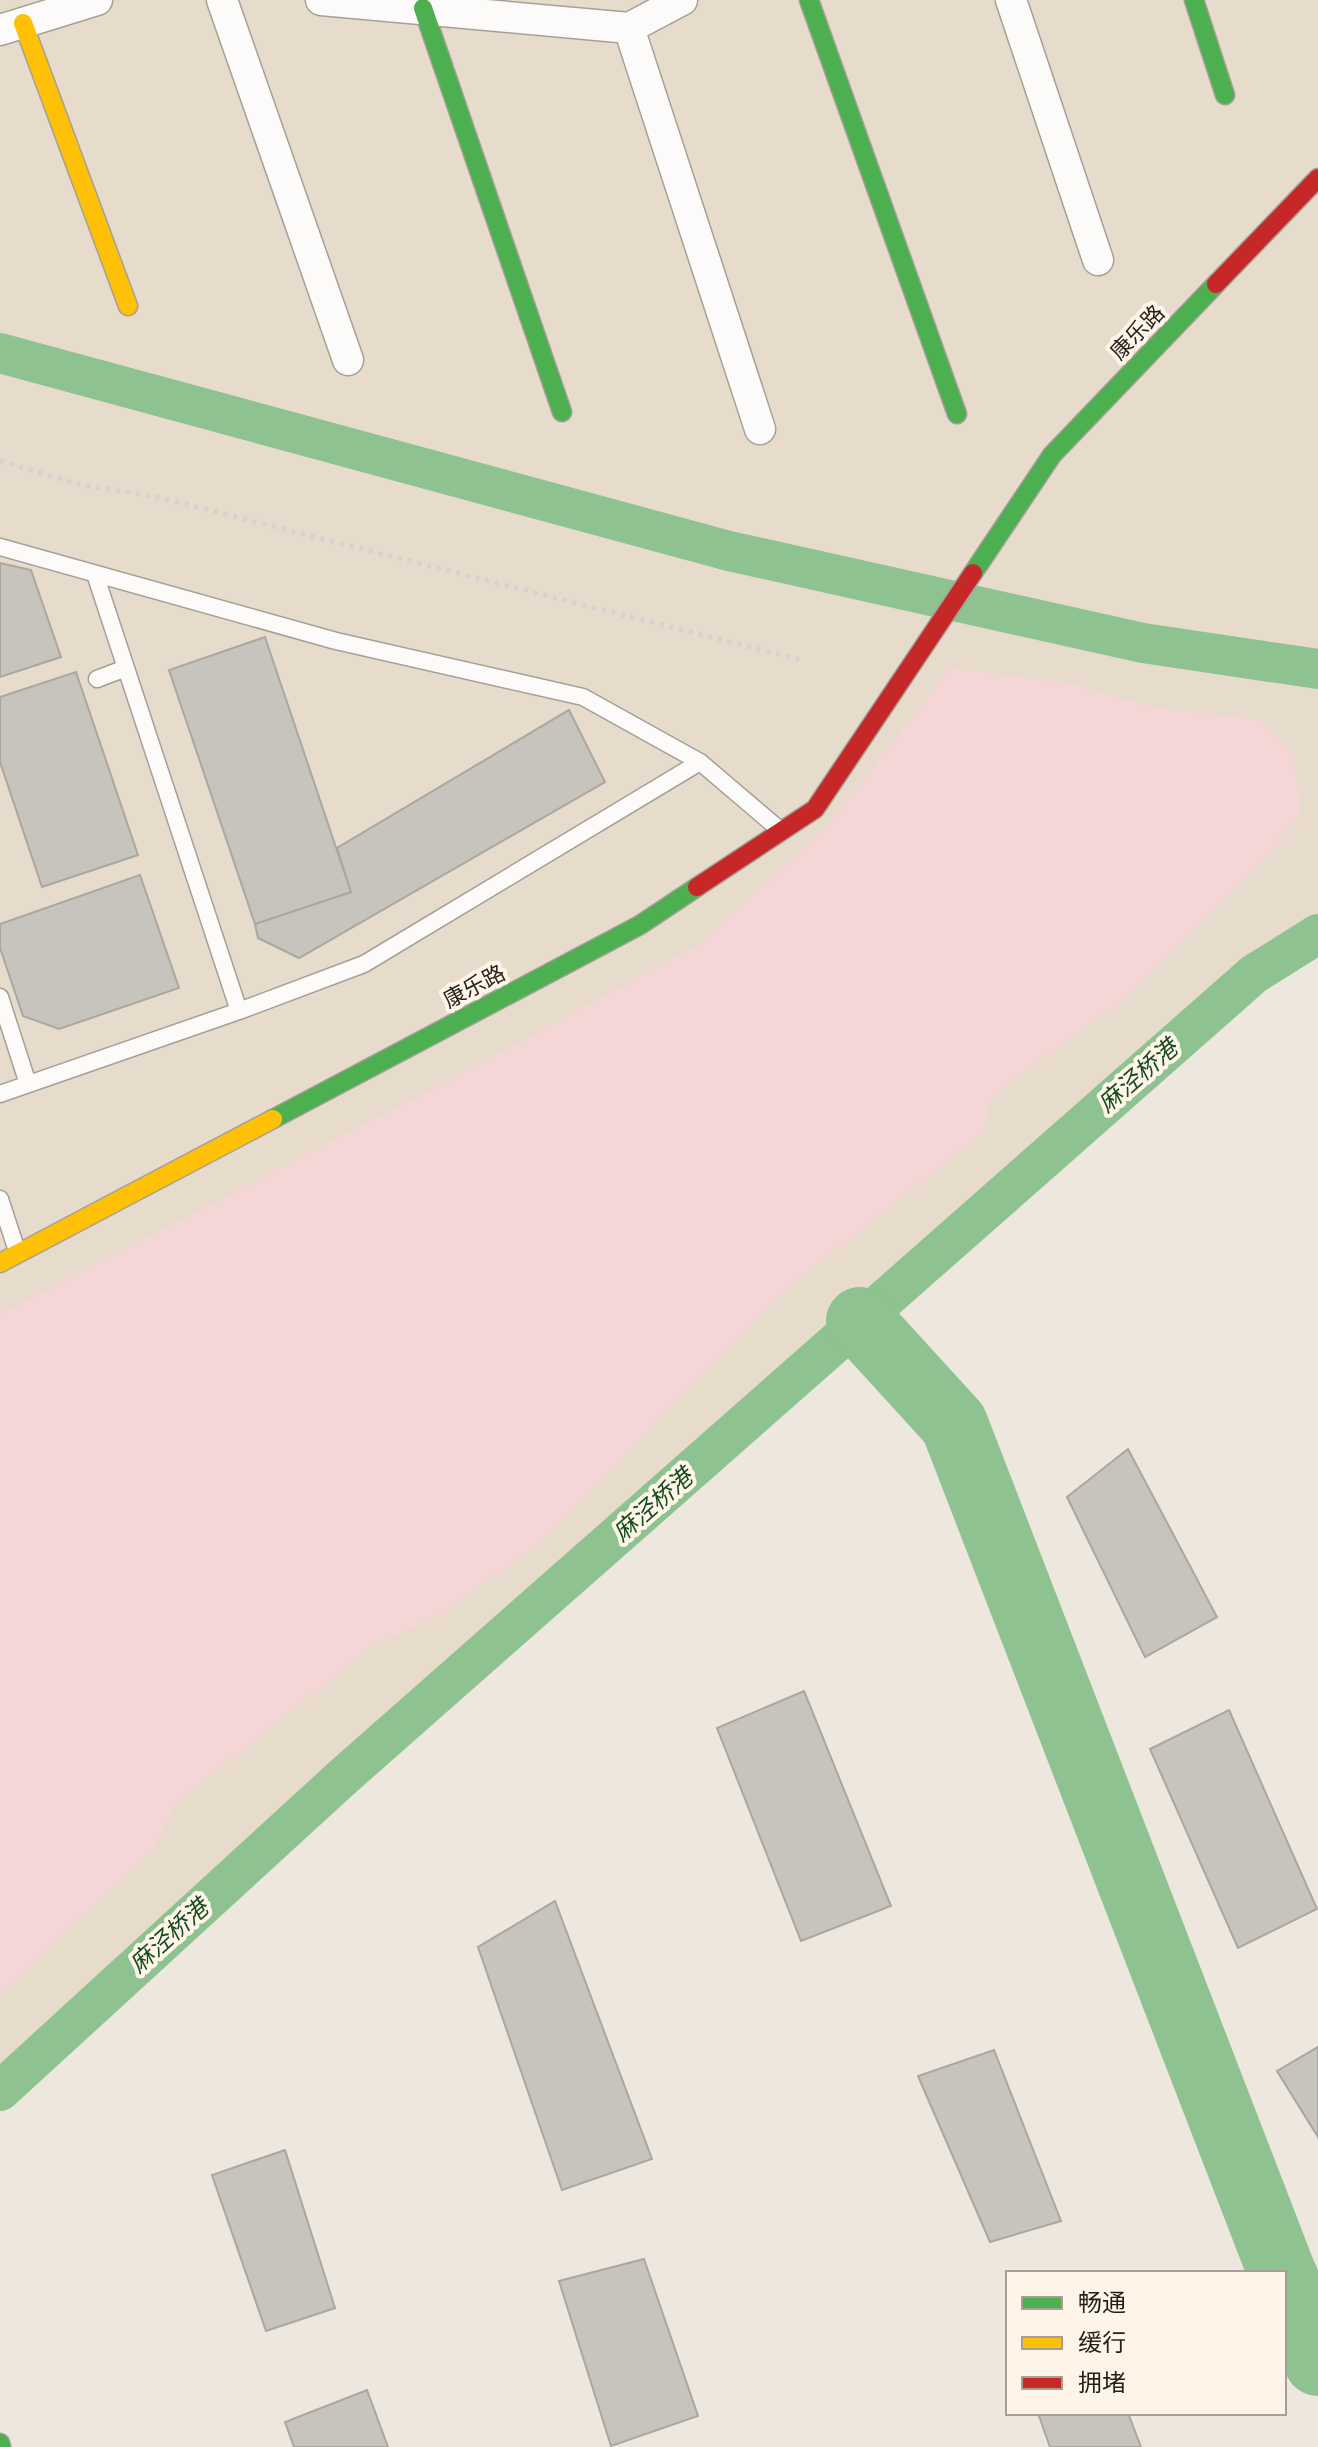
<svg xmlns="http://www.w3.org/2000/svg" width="1318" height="2447" font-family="Signika,'Noto Sans SC',sans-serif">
<rect width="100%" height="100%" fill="#ede7dd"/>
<path fill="#e7dccb" d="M0,0H1318V934L1254,974L344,1776L0,2092Z"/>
<path fill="#f5d6d6" d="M950,668L1069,683L1155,708L1259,720L1294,758L1301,816L1247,875L1119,1003L993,1095L983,1133L777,1297L543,1541L435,1619L376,1643L176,1803L153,1850L0,1995V1314L463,1073L696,946L824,831Z"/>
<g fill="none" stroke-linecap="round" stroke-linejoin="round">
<path stroke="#8ec291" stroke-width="40" d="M0,353L729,551L1143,643L1318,669
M0,2091L344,1776L1254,974L1318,934"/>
<path stroke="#8ec291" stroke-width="68" d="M860,1321L954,1424L1282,2273
M1284,2277L1318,2362"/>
</g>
<path fill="#c6c4bd" stroke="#aaa7a0" stroke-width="2" d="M0,563L31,570L61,657L0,677Z
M265,637L351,892L255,924L169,670Z
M76,672L138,855L42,887L0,762V697Z
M569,710L605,782L299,958L258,938L255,924L351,892L337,848Z
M140,875L179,988L59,1029L23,1016L0,948V924Z
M1128,1449L1217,1617L1145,1657L1067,1497Z
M804,1691L891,1906L801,1941L717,1728Z
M1229,1710L1317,1909L1238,1948L1150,1749Z
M555,1901L652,2159L562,2190L478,1947Z
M1318,2047V2137L1277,2071Z
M994,2050L1061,2221L990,2242L918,2076Z
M285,2150L335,2308L266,2331L212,2175Z
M644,2259L698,2416L611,2446L559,2281Z
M367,2390L388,2447H294L285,2422Z
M1038,2413H1128L1141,2447H1050Z"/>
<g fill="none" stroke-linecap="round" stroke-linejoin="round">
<g stroke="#a4a098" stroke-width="19">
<path id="lane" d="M0,547L336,641L583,697L700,762L780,830
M95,574L239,1011
M97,679L126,668
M0,997L28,1084
M0,1094L239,1011L364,964L700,762
M0,1199L17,1251"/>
</g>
<g stroke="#a4a098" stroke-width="33">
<path id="street" d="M222,0L348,360
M321,0L629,28L682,0
M1011,0L1098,260
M629,28L760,429
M0,30L97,0"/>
</g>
<g stroke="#a4a098" stroke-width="21">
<path id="fast" d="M809,0L957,414
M1194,0L1225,95
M423,8L562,412
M973,573L1052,455L1216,284
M273,1119L640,925L697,887
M0,2443L1,2447"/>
</g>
<g stroke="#a4a098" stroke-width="21">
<path id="slow" d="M23,23L128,306
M0,1263L273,1119"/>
</g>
<g stroke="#a4a098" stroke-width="21">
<path id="jam" d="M1216,284L1318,178
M697,887L815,809L973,573"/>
</g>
<path stroke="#d5d3d0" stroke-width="5" stroke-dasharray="4 6" stroke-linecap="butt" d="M0,461L78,484L157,497L801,660"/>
<use href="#lane" stroke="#fcfbfa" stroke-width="16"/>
<use href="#street" stroke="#fcfbfa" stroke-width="30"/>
<use href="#fast" stroke="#4caf50" stroke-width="18"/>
<use href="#slow" stroke="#ffc107" stroke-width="18"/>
<use href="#jam" stroke="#c62828" stroke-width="18"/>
</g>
<g text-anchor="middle" stroke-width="8" stroke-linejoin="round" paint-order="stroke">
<g font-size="22" fill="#231f19" stroke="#fef5e8">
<text transform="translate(1137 332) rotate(-46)" y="8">康乐路</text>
<text transform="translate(474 986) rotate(-28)" y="8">康乐路</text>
</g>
<g font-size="24" font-style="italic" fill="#154b20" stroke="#fef5e8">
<text transform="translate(1138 1076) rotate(-41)" y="8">麻泾桥港</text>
<text transform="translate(653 1505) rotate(-41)" y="8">麻泾桥港</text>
<text transform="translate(169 1936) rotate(-42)" y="8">麻泾桥港</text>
</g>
</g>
<rect x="1006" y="2271" width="280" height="144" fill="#fef5e8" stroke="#a69f95" stroke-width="2"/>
<rect x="1022" y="2297" width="40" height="12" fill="#4caf50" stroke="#a69f95" stroke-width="2"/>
<text x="1078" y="2311" font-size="24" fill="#231f19">畅通</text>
<rect x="1022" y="2337" width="40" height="12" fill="#ffc107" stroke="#a69f95" stroke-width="2"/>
<text x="1078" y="2351" font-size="24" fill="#231f19">缓行</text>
<rect x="1022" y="2377" width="40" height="12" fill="#c62828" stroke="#a69f95" stroke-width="2"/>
<text x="1078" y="2391" font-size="24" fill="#231f19">拥堵</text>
</svg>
